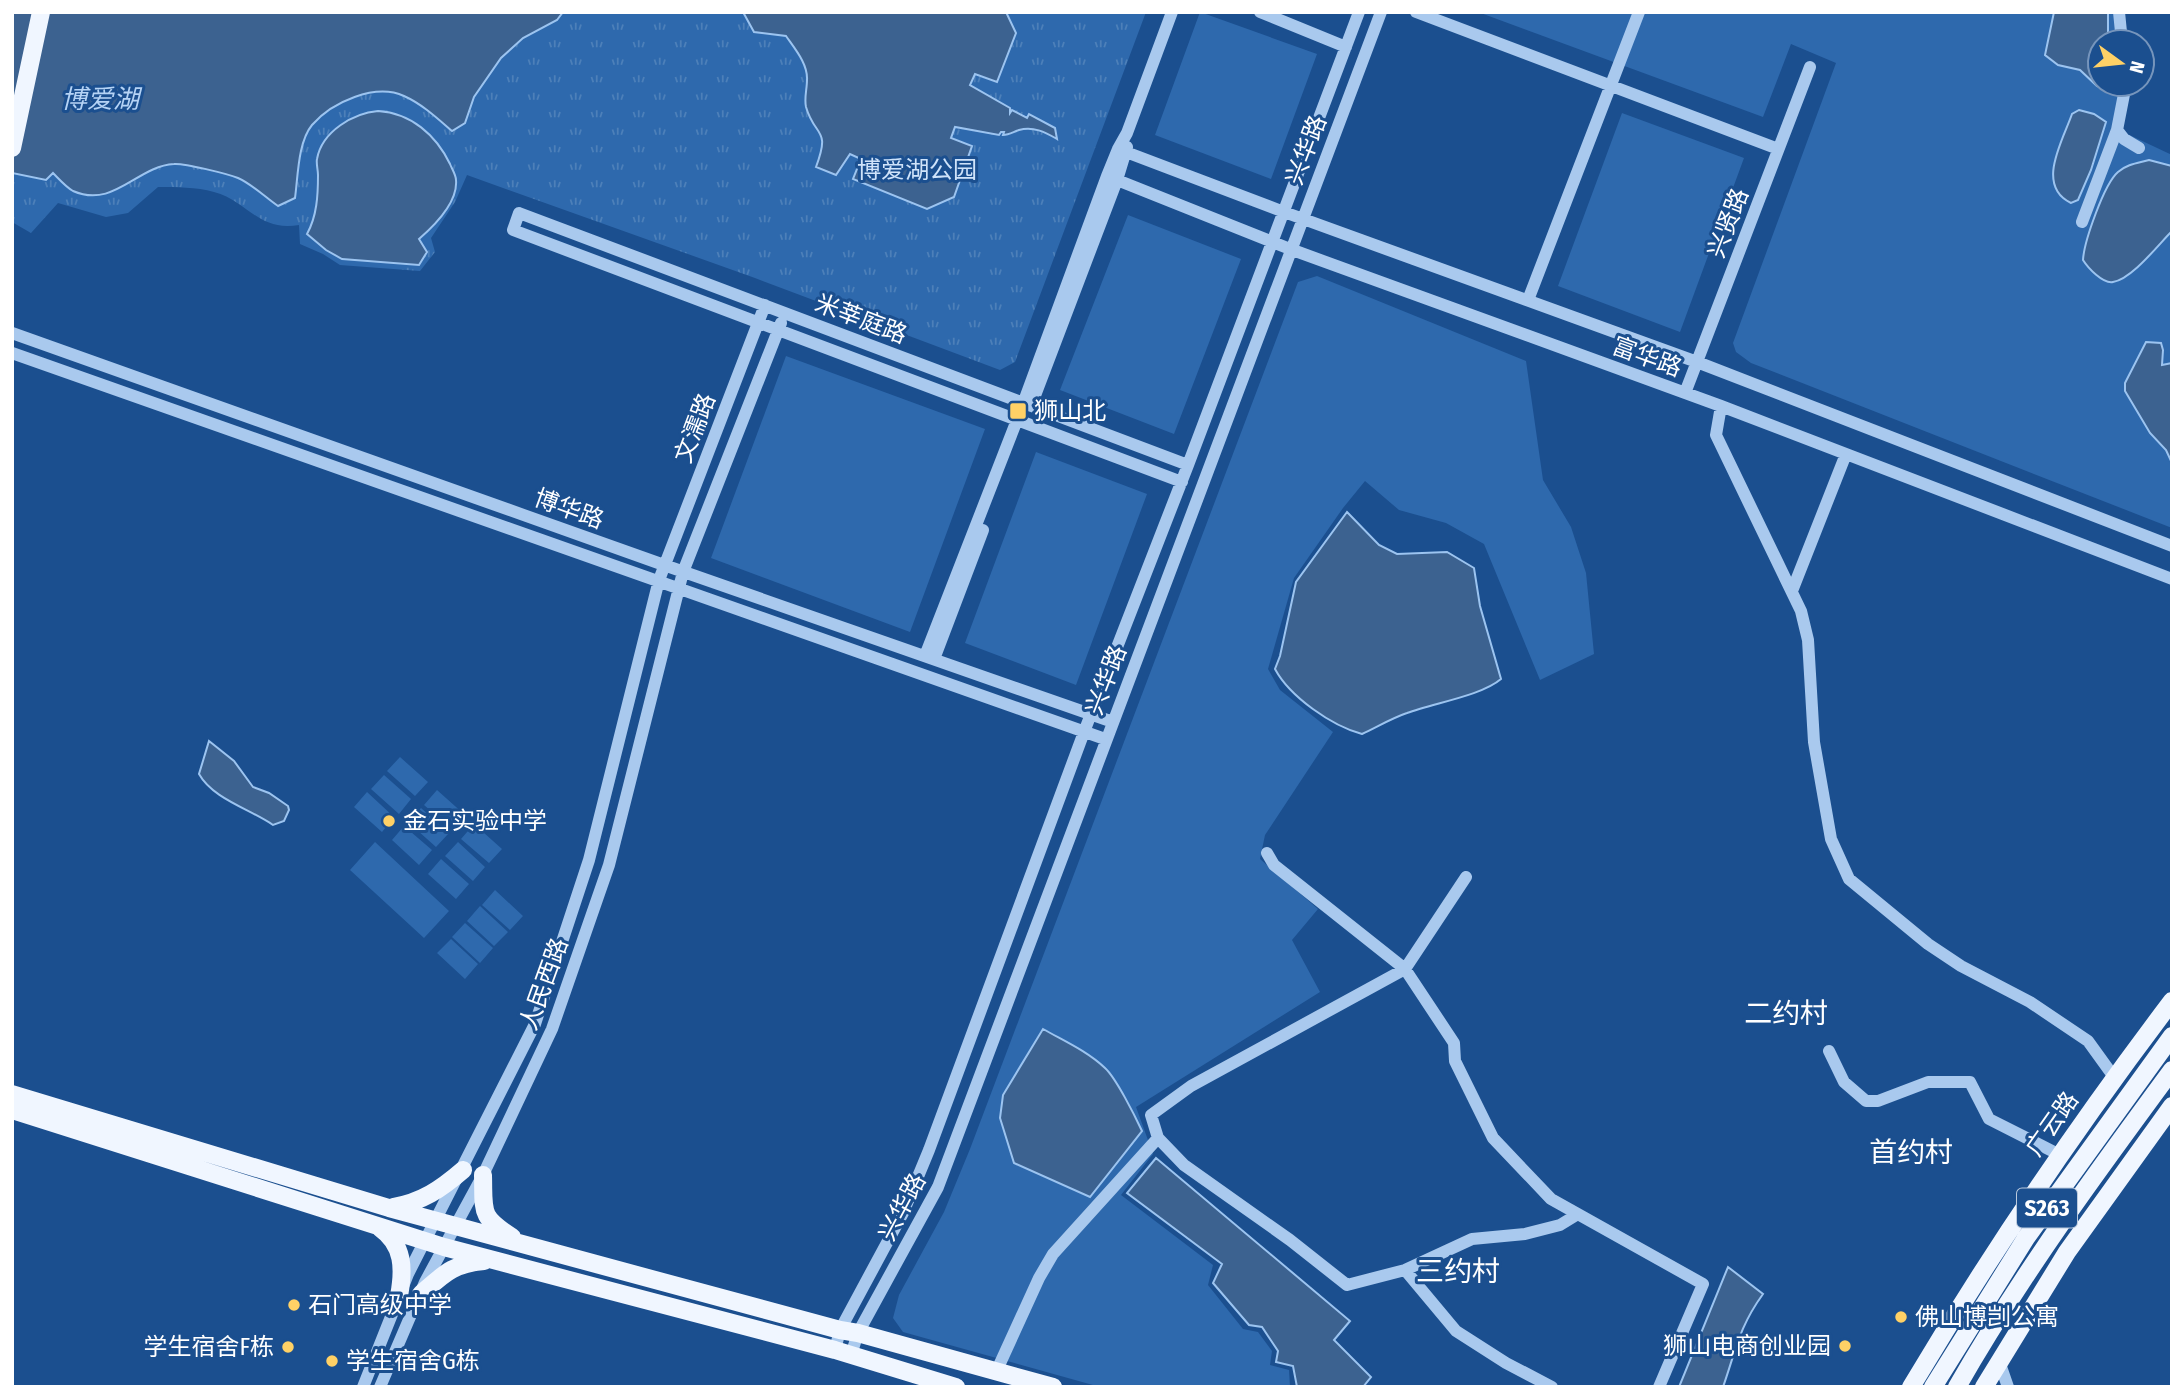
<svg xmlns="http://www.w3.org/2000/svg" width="2184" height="1399" font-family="'Fira Sans Condensed','Noto Sans SC',sans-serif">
<defs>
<pattern id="park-tufts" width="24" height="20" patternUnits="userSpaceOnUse" patternTransform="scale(1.75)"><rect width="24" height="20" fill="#2e69ad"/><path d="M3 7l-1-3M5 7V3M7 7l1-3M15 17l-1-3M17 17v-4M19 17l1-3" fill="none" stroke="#4d80b9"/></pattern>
</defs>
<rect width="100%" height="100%" fill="#1b4f8f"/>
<path fill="#2e69ad" d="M1200,12L1317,54L1271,179L1155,135Z
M1478,12H2123L2127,42H2100V84H2130L2121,131L2172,155V528L1751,363L1736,352L1733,343L1836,63L1791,44L1763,117Z
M1622,113L1744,158L1680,332L1558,286Z
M1128,215L1241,259L1174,434L1060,390Z
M1317,276L1526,361L1543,480L1571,527L1586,573L1594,654L1540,680L1484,544L1446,523L1399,510L1365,481L1343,508L1294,578L1268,669L1280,690L1333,732L1265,835L1260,859L1318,909L1292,940L1320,992L1136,1107L1153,1154L1121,1195L1213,1265L1208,1285L1243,1329L1258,1332L1272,1351L1270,1365L1289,1370L1290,1387H1100L903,1332L893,1318L899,1295L944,1212L970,1149L1298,282Z
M786,356L985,429L910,632L711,558Z
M1036,452L1147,494L1076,685L965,643Z
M400,757L428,782L415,796L387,771Z
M384,775L411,799L399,814L371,789Z
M437,790L465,815L452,829L424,805Z
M367,792L394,817L382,832L354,807Z
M421,808L449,833L436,847L408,822Z
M474,824L502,849L489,863L461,839Z
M404,826L432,850L419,865L392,840Z
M375,842L449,911L424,938L350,870Z
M458,842L485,867L473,881L445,856Z
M441,859L469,884L456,899L428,874Z
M495,890L523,916L510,930L482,905Z
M480,906L508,932L494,946L467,921Z
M465,923L493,948L480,963L452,937Z
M451,939L478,964L465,979L437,953Z"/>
<path fill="url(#park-tufts)" d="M12,12H1146L1015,362L1000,370L755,278L467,175L455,202L431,238L435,252L420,271L340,265L323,254L300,244L299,225C258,232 248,201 214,192C196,187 177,187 158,187L128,213L106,217L58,203L31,233L12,222Z"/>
<path fill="#3c6290" stroke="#9cc4f0" stroke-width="2" d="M12,12H563L557,20L523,38L501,58L474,97L465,123L452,131C437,118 422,104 404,96C375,83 332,102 312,125C298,142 298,176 295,198L278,206C266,198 252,184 238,178C228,174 184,163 174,164C137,166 114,209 73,191C66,187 59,179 53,173L46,180L12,173Z
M743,12H1006L1016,33L997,82L975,74L970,85L1010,108V113L1012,110L1027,118L1029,114L1055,128L1057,139C1045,132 1033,126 1019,130C1013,132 1009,135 1003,135L1004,132H1001L999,135L955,127L951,138L972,146L954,197L927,209L853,179L861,159L850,154L836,175L816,167C831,127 815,138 806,107C804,98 807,89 807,80C808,64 795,49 786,36L754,32Z
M2054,12H2108V42H2100V84L2117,85L2104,88L2097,86L2080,70L2058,65L2045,55Z
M2079,110L2094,114L2106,122L2091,170L2078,200L2071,203C2035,186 2063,140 2072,114Z
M378,111C411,113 436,135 450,164C452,169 456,175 456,180C458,202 434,226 419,239L427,252L419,265L342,259L326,250L307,234C317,216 318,195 318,175C318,170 316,163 317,159C322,131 354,113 378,111Z
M2149,160L2172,166V231C2158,245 2132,279 2113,282C2103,284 2088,268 2083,260C2084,242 2104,184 2118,172C2127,164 2138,163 2149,160Z
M2146,342L2161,343L2163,350L2162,365L2172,363V463L2166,450L2150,433L2125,391V383Z
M1347,512L1379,545L1397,554L1447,552L1474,568L1480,606L1501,679C1481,696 1433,703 1407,713C1392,718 1377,727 1362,734C1332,726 1290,697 1275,669L1280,656L1296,582Z
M209,741L234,761L253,787L269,793L288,806L289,810L284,821L273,825C250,809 213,799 199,774Z
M1043,1029C1064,1041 1087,1051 1105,1068C1116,1078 1135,1116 1142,1131L1090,1197L1014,1163L1000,1118L1003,1095Z
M1156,1158L1350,1321L1334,1340L1371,1377L1363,1387H1297L1293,1366L1276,1362L1278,1351L1262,1327L1249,1325L1213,1283L1222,1264L1127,1193Z
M1728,1267L1763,1294C1739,1327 1736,1350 1723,1387H1679Z"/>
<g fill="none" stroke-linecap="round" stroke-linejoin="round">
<path stroke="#a9c9ee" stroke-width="12" d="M1260,12L1346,47
M1416,12L1778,149
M2119,12L2122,42
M2126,84L2117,130L2124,139L2139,148
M1118,149L1284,212L1697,362L2172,546
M1107,176L1290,249L1721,406L2172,579
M2082,222L2117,130
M1528,300L1639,12
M12,333L664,565L1113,722
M12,353L1105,739
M1685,393L1810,67
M1031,406L1117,180L1127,147
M1721,406L1716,435L1801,611L1808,640L1814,742L1831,839L1849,879L1928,944L1961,966L2030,1002L2088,1041L2114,1077
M1182,482L513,230L519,213L1188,465
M1792,591L1846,454
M925,656L1017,420L1107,176L1118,149L1127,133L1172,12
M934,659L983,530
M1267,853L1274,865L1405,969L1466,877
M1829,1051L1844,1082L1866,1101H1878L1928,1082H1970L1989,1119L2060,1155
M1578,1214L1560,1225L1525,1234L1472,1239L1405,1270L1347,1285L1290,1240L1184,1165L1158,1138L1151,1115L1191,1086L1405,969L1454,1043L1455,1061L1493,1138L1551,1199L1703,1284L1659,1387
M1405,1270L1456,1331L1506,1363L1552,1387
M835,1350L840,1330L903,1213L929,1150L1084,732L1188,465L1359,12
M851,1355L858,1333L938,1187L1381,12
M1999,1361L2008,1387
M997,1370L1039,1278L1053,1254L1158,1138
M363,1387L408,1274L535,1024L589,860L659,580L765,305
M380,1387L425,1282L483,1175L552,1029L609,865L683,572L781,323"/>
<path stroke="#f0f6ff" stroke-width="18" d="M12,148L41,12
M12,1094L389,1208L840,1330L858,1333L1053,1387
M12,1110L444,1247L835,1350L956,1387
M483,1175C484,1212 479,1216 512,1237
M393,1207C422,1202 441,1189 463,1170
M380,1228C404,1245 404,1269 399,1296
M421,1294C444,1274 452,1264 484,1261
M1911,1387C1991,1253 2078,1125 2172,1001
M1933,1387L2026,1238L2172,1036
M1957,1387C2021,1275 2096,1173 2172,1070
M1984,1387L2067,1252L2172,1106"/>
</g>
<g fill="#ffd166" stroke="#1b4f8f" stroke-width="2.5">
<rect x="1009" y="402" width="18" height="18" rx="3.5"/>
<circle cx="389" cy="821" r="7"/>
<circle cx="294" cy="1305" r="7"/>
<circle cx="1901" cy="1317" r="7"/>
<circle cx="1845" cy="1346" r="7"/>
<circle cx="288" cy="1347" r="7"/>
<circle cx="332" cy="1361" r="7"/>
</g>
<g text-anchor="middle" stroke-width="6" stroke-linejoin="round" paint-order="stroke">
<rect fill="#1b4f8f" stroke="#bbcadd" stroke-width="2" x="2017" y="1188.5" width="60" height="39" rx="5"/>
<g font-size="23" font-weight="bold" fill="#fff">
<text x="2047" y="1216">S263</text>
</g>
<g font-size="24" fill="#fff" stroke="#1b4f8f">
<text transform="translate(1306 150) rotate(-69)" y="8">兴华路</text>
<text transform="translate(1728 223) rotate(-69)" y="8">兴贤路</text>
<text transform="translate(861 319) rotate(21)" y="8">米莘庭路</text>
<text transform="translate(1647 357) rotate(20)" y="8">富华路</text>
<text transform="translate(695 428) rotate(-69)" y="8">文濡路</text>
<text transform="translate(569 509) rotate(20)" y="8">博华路</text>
<text transform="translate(1106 680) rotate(-69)" y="8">兴华路</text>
<text transform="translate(544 984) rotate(-70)" y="8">人民西路</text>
<text transform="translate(2052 1124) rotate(-55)" y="8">广云路</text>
<text transform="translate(902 1207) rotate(-62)" y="8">兴华路</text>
</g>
<g font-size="24" fill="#cfe3fa" stroke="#1b4f8f">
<text x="917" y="178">博爱湖公园</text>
</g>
<g font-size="24" fill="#fff" stroke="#1b4f8f" text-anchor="start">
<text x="1034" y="419">狮山北</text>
<text x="403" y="829">金石实验中学</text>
<text x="308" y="1313">石门高级中学</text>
<text x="1915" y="1325">佛山博剀公寓</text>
<text x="1831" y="1354" text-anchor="end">狮山电商创业园</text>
<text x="274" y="1355" text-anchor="end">学生宿舍F栋</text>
<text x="346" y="1369">学生宿舍G栋</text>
</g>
<g font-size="26" font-style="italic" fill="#b5d3f5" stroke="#1b4f8f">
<text x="100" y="108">博爱湖</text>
</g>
<g font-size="28" fill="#fff" stroke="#1b4f8f">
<text x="1786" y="1023">二约村</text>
<text x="1911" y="1162">首约村</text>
<text x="1458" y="1281">三约村</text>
</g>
</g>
<rect width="2184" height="1399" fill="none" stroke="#ffffff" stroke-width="28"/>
<g transform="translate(2121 63) rotate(105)"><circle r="33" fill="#1b4f8f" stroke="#7695bc" stroke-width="2"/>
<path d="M0-5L12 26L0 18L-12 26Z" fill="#ffd166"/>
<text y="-10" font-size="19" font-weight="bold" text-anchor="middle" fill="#ffffff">N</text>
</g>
</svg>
